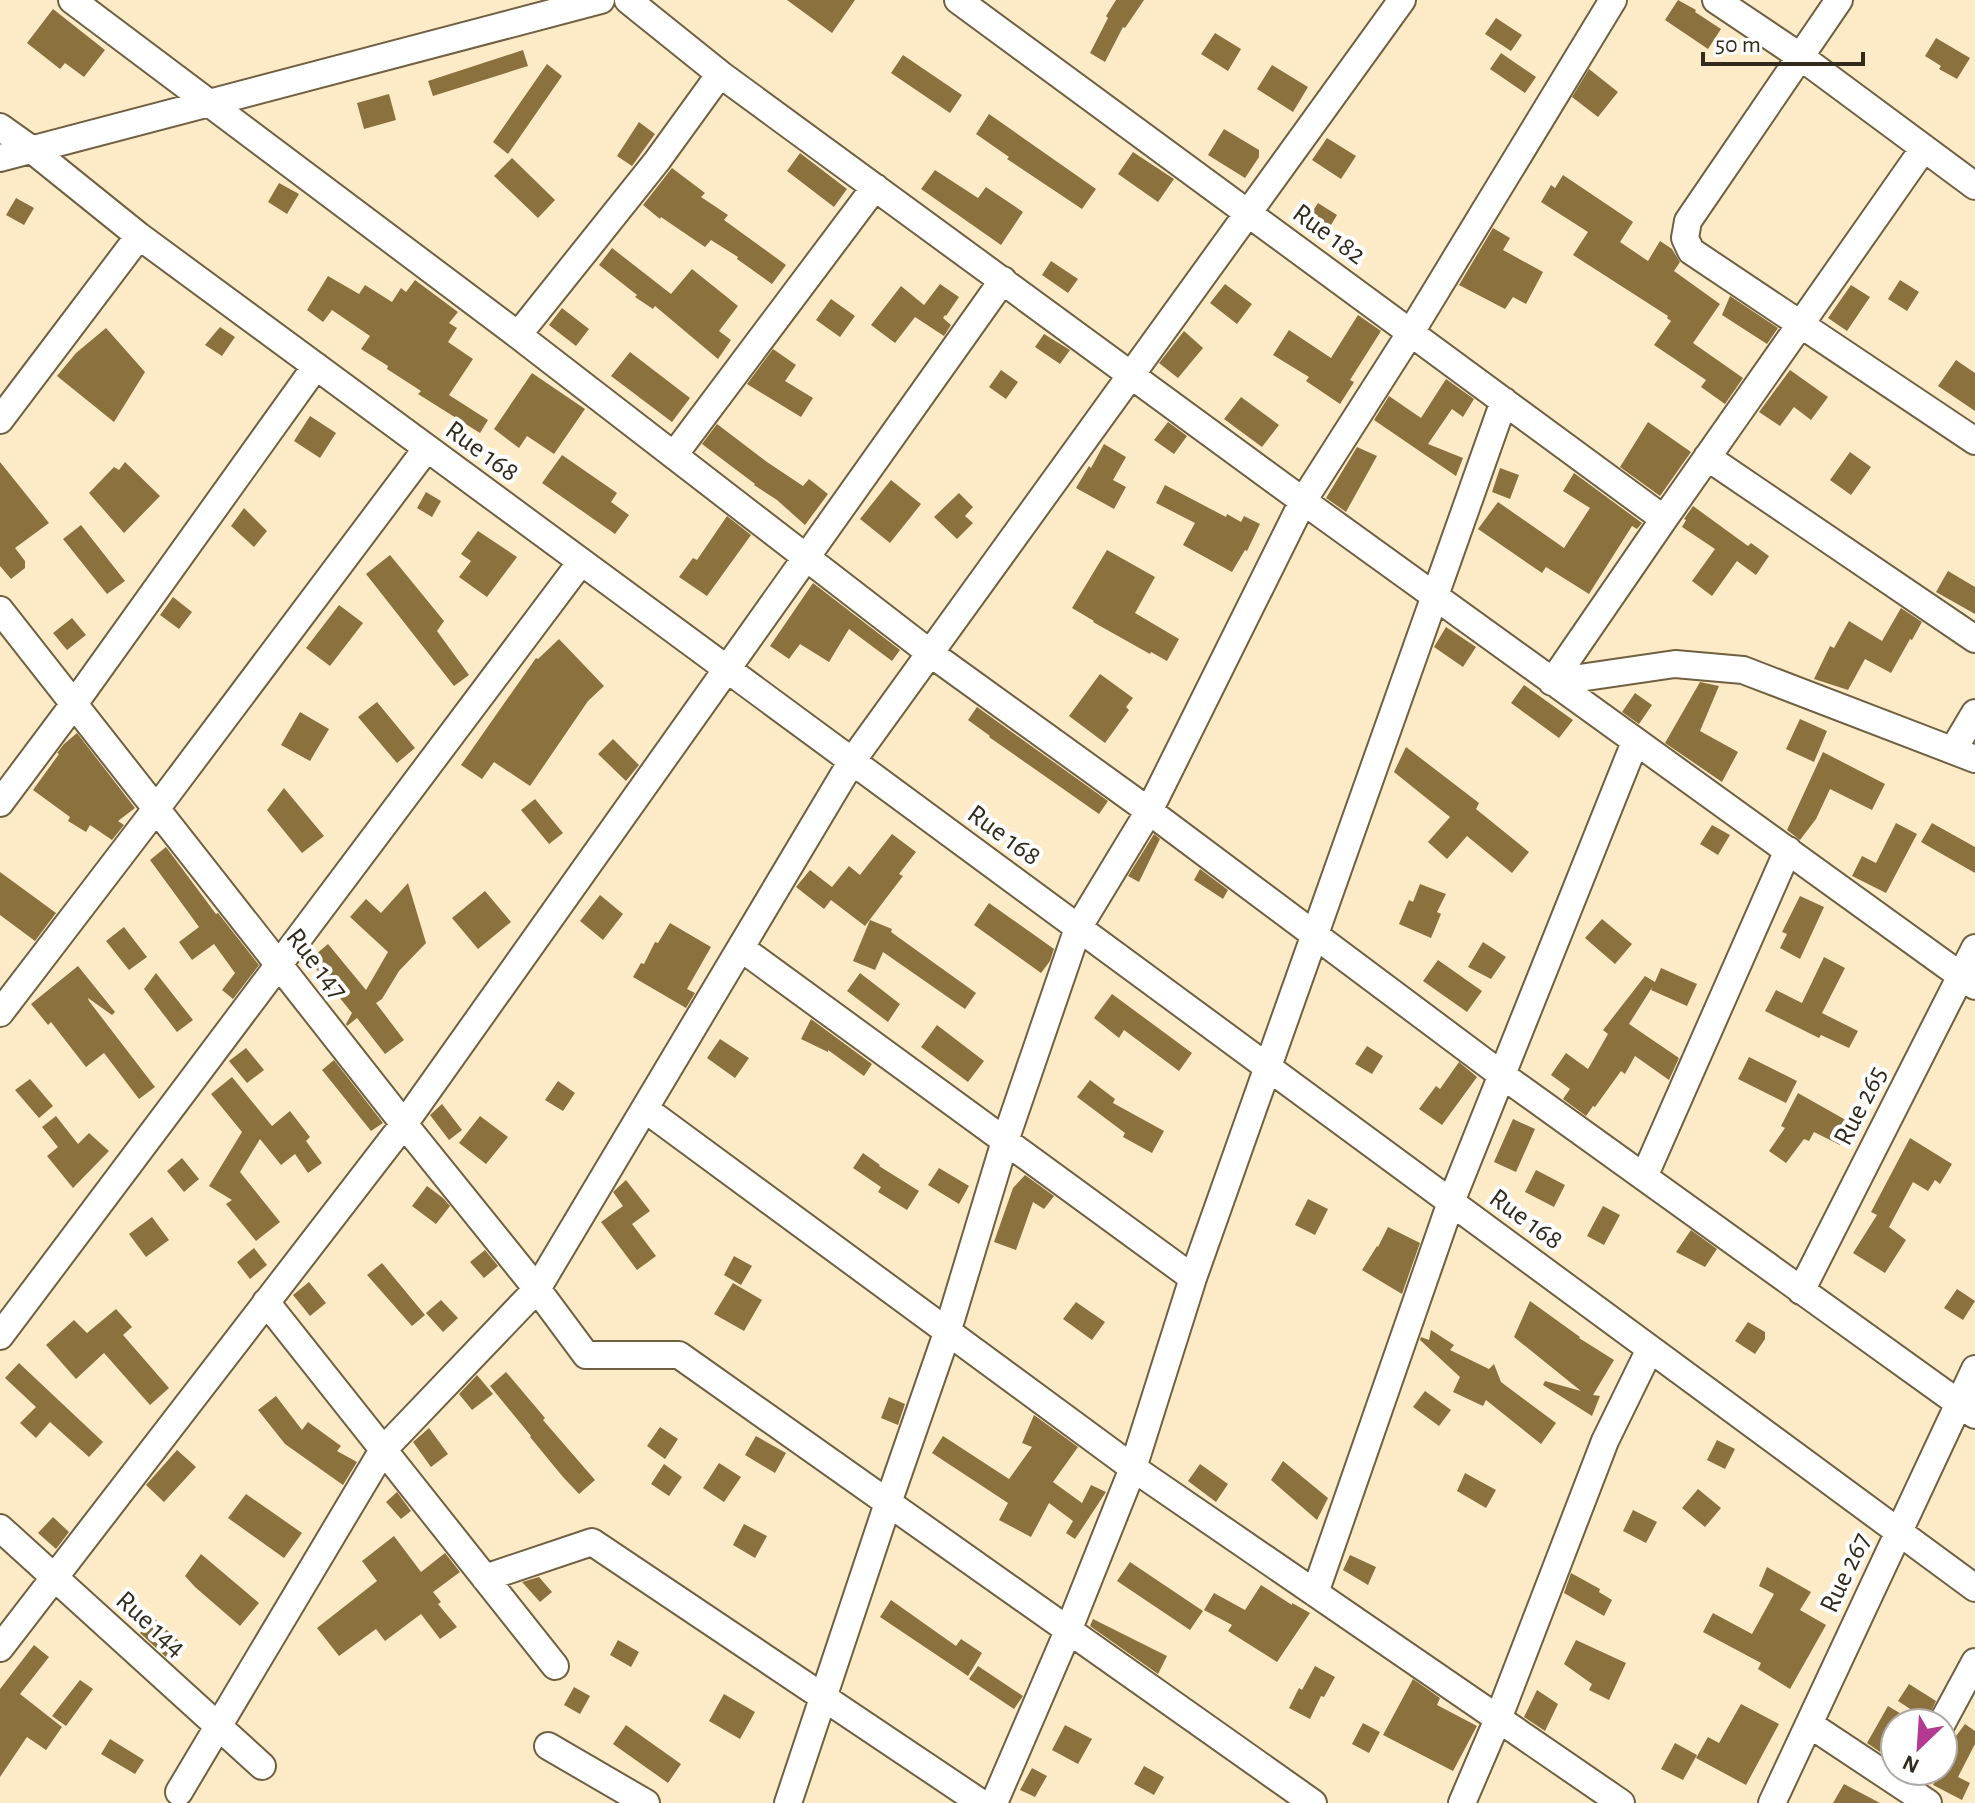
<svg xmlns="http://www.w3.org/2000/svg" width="1975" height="1803" font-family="'Alegreya Sans',sans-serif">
<rect width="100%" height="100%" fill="#fdeac7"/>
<path fill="#8b713d" d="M787,0H855L832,33Z
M1116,0H1144L1125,28L1123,27L1105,62L1090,53L1108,18L1106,16Z
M1678,0L1696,10L1695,12L1721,29L1708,49L1665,20Z
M53,9L105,50L84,77L65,63L60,69L27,43Z
M1496,18L1522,35L1511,51L1485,34Z
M1215,33L1241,49L1228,71L1201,54Z
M1936,38L1970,58L1957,79L1939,69L1941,66L1925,56Z
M523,50L528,66L433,96L428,81Z
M1501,53L1536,77L1525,93L1490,69Z
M903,55L962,95L950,113L891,73Z
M547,64L562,76L508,154L493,142Z
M1272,65L1308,87L1293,112L1257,89Z
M1589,69L1618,92L1598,117L1572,97Z
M389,94L396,120L364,129L357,103Z
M989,114L1096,189L1082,209L1007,159L1009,157L976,134Z
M639,122L655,134L632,166L617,156Z
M1224,129L1259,150V157L1245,178L1208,155Z
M1327,138L1356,156L1341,179L1312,160Z
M1133,152L1174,179L1158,202L1118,174Z
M800,153L847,189L834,207L787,171Z
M512,158L555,200L538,218L494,176Z
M672,168L705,193L701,197L728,215L724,220L786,265L772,284L737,259L738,257L711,240L705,247L661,217L660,219L643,205Z
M935,170L978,198L986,187L1023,212L1001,245L921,189Z
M1563,175L1633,222L1620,242L1648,261L1660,241L1672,249L1680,262L1674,271L1720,304L1693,343L1743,378L1725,404L1701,387L1706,380L1654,345L1671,321L1667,318L1668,316L1573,255L1588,232L1541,202L1551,185L1555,188Z
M279,183L299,194L287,214L268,202Z
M16,198L34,208L24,225L6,215Z
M1318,203L1337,215L1325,235L1305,223Z
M1493,228L1510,238L1503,250L1543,272L1526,304L1513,297L1505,309L1459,285Z
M612,248L671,294L692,269L738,306L719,331L731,340L718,359L655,306L653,309L635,297L637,295L599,265Z
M1051,261L1078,279L1068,293L1042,275Z
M328,276L359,294L365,285L392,302L401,288L406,292L415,280L458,312L449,323L457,328L448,342L473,359L449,395L488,420L480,433L418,394L421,391L387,369L388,366L361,349L370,336L332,310L323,322L307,310Z
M1900,280L1919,292L1907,311L1888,299Z
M940,284L959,297L946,316L945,315L943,318L951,325L944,336L915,317L895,343L871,325L901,286L924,305Z
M1225,284L1252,304L1237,324L1210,303Z
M1851,285L1870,297L1847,331L1828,318Z
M1730,296L1778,328L1767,344L1722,315Z
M831,299L855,316L840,337L816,320Z
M562,308L589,329L576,346L549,325Z
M1358,315L1381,331L1350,380L1354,382L1340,404L1306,381L1309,377L1273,355L1289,330L1331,358Z
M220,327L235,337L222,356L205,345Z
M106,328L145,372L114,422L57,376L76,353Z
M1184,331L1203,348L1178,378L1159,363Z
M1044,334L1070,350L1060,364L1035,347Z
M773,349L796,365L785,381L813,398L801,417L747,384Z
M630,352L690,398L672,422L611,376Z
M1956,360L1975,373V411L1938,386Z
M1001,370L1018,382L1006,399L989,387Z
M1790,370L1828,397L1811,420L1794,407L1780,426L1759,412Z
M532,373L585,409L554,454L527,436L519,448L494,429Z
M1446,379L1474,399L1463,417L1452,409L1428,444L1463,458L1456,476L1374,420L1389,396L1421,418Z
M1241,397L1279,425L1262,447L1224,419Z
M310,416L336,433L320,458L294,441Z
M1168,422L1187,436L1174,454L1154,440Z
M1648,422L1691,452L1660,496L1620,467Z
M717,424L767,462L803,486L809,479L828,494L805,525L777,500L754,485L755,484L702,444Z
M1104,444L1126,457L1113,480L1126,487L1114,509L1076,488L1089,466L1091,468Z
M1357,447L1377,456L1346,512L1326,498Z
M1850,452L1871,467L1851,495L1830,480Z
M562,455L617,493L611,502L629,515L615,534L542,483Z
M0,462L49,523L15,548L25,561V568L11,579L0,566Z
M125,462L160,496L124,533L89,493L114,467L119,470Z
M1500,468L1519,475L1510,499L1492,492Z
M1574,473L1642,523L1637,529L1632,526L1589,594L1546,567L1542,573L1478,529L1498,502L1564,548L1590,508L1563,491Z
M891,480L921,504L890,543L860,519Z
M1165,485L1226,517L1227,514L1241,522L1244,516L1260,524L1247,551L1245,550L1232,572L1183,545L1195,523L1156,503Z
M426,492L441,501L432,517L417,508Z
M959,493L973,507L965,516L973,523L957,539L934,517Z
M1693,506L1748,546L1751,543L1769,556L1756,575L1737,561L1712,596L1692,581L1715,549L1682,527L1686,520L1684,519Z
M244,508L267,531L254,547L231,526Z
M727,516L751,535L707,596L679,577L693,558L697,560Z
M81,525L125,581L107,594L63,539Z
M478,531L517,557L487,597L459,577L471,561L461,554Z
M1107,550L1155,577L1135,613L1179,639L1167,661L1151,652L1150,654L1093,622L1094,621L1072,608Z
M390,555L444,621L437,631L469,675L454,686L366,574Z
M1948,571L1975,587V614L1936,592Z
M813,583L900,650L892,661L849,629L829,662L800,644L789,659L770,646Z
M173,597L192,612L179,629L160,615Z
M339,605L363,623L330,666L306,648Z
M1901,608L1922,622L1912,640L1910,639L1891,673L1865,659L1848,690L1814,679L1830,646L1834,648L1849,621L1882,641Z
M72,618L86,635L67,650L53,633Z
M1446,627L1476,647L1463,667L1434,647Z
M559,639L604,686L588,701L530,786L494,762L482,779L461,765L536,658L538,659Z
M1100,674L1133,698L1126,707L1129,710L1105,743L1069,716Z
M1700,682L1719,686L1700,731L1738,752L1722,782L1665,743Z
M1524,685L1573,720L1559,738L1511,703Z
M1635,693L1652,705L1639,724L1622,712Z
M377,702L415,748L397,763L358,717Z
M977,707L1108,801L1099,814L989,737L990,736L968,720Z
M300,712L329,729L310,761L281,745Z
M1800,719L1827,731L1814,762L1786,749Z
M77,733L135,808L118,821L124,825L112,840L90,825L86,832L68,821L70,817L33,790L59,754L57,753L64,744Z
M613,739L639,765L626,781L598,754Z
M1406,747L1479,803L1476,809L1529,852L1512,873L1467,836L1447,859L1428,842L1450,817L1394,772Z
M1823,752L1885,784L1872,810L1830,789L1816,819L1800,840L1787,830Z
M284,788L324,836L302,853L267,810Z
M535,799L563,833L549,844L521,810Z
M1896,823L1917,834L1886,893L1852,876L1862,856L1876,863Z
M1932,823L1975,847V873L1921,842Z
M1712,825L1730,835L1718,855L1700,844Z
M892,834L916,852L899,874L903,876L865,926L831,900L824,909L796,887L810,870L832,887L849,866L860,875Z
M1154,834L1160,839L1139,882L1128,876Z
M166,847L216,914L218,913L259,965L233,999L222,990L235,973L214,944L192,960L179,942L199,927L150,860Z
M1200,869L1228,890L1223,899L1194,880Z
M0,872L56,913L35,941L0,915Z
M408,883L426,943L399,971L382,999L376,1003L404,1040L385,1054L357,1018L347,1026L346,1024L352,1013L309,960L328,944L366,990L388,952L350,917L366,899L381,913Z
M1420,884L1446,894L1437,912L1441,914L1431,938L1399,924L1409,900L1413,902Z
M485,891L511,922L478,949L452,918Z
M600,895L623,914L603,940L580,921Z
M1800,896L1824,907L1800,959L1780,948L1787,934L1782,932Z
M989,903L1054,949L1050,961L1041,973L974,925Z
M1602,919L1632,944L1615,964L1585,938Z
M870,920L892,929L891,932L976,993L965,1009L883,952L875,970L853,961Z
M670,923L711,947L687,989L695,993L686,1008L633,977L641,963L644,964L655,942L658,943Z
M124,927L147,957L129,970L106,941Z
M1483,942L1506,957L1491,979L1468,967Z
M1824,957L1845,968L1822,1013L1858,1031L1849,1048L1821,1035L1819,1038L1765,1011L1776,990L1802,1003Z
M1438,960L1482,991L1467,1012L1423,981Z
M78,966L115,1012L112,1015L88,998L89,1001L155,1087L139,1099L104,1053L86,1067L51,1022L48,1025L31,1004Z
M1661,968L1697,984L1687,1006L1651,990L1653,986L1629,1024L1679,1058L1669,1080L1635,1056L1625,1074L1621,1071L1595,1107L1593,1106L1586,1116L1563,1099L1570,1089L1551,1075L1566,1053L1588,1069L1608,1034L1603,1030L1645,976L1655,982Z
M156,973L193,1020L177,1032L144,989Z
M860,973L900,1004L888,1022L847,991Z
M1112,994L1192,1053L1179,1071L1124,1030L1119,1038L1094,1018Z
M811,1019L872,1064L864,1076L828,1050V1052L801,1039Z
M937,1025L984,1061L968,1082L921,1047Z
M720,1039L749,1058L735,1078L707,1058Z
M1367,1046L1383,1056L1372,1074L1355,1064Z
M246,1048L264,1070L247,1083L229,1061Z
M1749,1057L1797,1081L1786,1103L1738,1079Z
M334,1060L383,1123L371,1131L322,1070Z
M1459,1062L1477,1077L1442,1125L1419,1109L1436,1086L1440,1089Z
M232,1077L272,1126L290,1111L310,1137L306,1141L322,1163L308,1173L295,1154L281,1165L260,1139L240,1172L280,1222L256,1241L226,1204L232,1200L209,1186L242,1132L211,1094Z
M30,1079L53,1106L39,1118L15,1090Z
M1090,1080L1115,1099L1113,1103L1164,1131L1152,1153L1123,1137L1125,1133L1077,1097Z
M558,1081L575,1093L563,1111L545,1100Z
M1798,1093L1851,1123L1840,1145L1814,1132L1809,1141L1804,1139L1786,1163L1769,1151L1785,1128L1781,1126Z
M442,1104L462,1130L449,1140L430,1115Z
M56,1116L78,1144L89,1133L109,1151L73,1188L47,1156L58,1147L42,1127Z
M480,1116L508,1137L486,1164L459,1143Z
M1513,1119L1535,1129L1516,1172L1494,1162Z
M1910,1138L1952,1164L1940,1184L1935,1180L1928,1191L1913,1182L1889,1227L1906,1240L1885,1273L1853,1253L1877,1215L1871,1212Z
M863,1153L880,1165L879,1166L919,1191L907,1210L878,1192L881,1187L853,1168Z
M182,1158L199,1179L184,1192L167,1171Z
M939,1168L969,1186L959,1204L928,1185Z
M1536,1170L1565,1185L1554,1207L1525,1192Z
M1025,1175L1054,1196L1044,1209L1033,1202L1016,1250L994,1242L1013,1188Z
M626,1180L650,1211L632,1224L656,1256L637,1270L601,1222L623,1206L613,1192Z
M427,1186L443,1198L450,1206L436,1224L412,1206Z
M1308,1199L1328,1209L1315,1235L1295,1225Z
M1603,1206L1620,1215L1604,1245L1587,1236Z
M152,1217L169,1240L146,1257L129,1234Z
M1388,1227L1420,1243L1402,1294L1362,1270L1377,1246L1378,1247Z
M1691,1230L1717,1249L1705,1267L1676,1252Z
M254,1248L267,1265L250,1279L237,1262Z
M485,1250L498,1266L484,1278L470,1262Z
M734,1256L752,1266L741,1285L724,1275Z
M382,1263L425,1315L412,1326L367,1275Z
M309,1282L326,1303L310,1316L293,1295Z
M733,1283L762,1300L744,1331L714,1314Z
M1957,1289L1975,1301L1963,1320L1944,1308Z
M441,1300L458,1318L443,1332L426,1313Z
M1530,1301L1580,1337L1579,1338L1614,1360L1593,1395L1600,1396L1592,1416L1543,1385L1545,1381L1581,1391L1514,1337Z
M1076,1302L1105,1322L1092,1340L1063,1319Z
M116,1309L132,1327L123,1335L169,1388L150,1405L104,1353L76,1379L46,1345L74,1320L87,1333Z
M1748,1322L1765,1332V1339L1755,1354L1735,1341Z
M1431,1330L1454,1345L1450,1350L1489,1369L1494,1364L1501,1382L1556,1423L1541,1444L1486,1400L1483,1406L1453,1392L1460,1377L1420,1340L1421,1337L1429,1340Z
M19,1363L103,1442L89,1457L50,1422L36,1438L20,1423L36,1407L5,1378Z
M506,1372L545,1418L543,1420L595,1480L579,1494L563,1477L530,1437L531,1436L490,1386Z
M477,1375L493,1394L472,1410L459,1394Z
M1425,1391L1451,1410L1439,1426L1413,1407Z
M276,1396L302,1430L308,1422L341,1446L337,1451L357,1462L343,1485L285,1444L258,1410Z
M889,1397L905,1404L898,1425L881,1418Z
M1034,1415L1078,1447L1053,1482L1082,1503L1091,1485L1106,1492L1075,1539L1066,1533L1073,1521L1049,1503L1031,1537L999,1520L1008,1503L932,1453L943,1436L1009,1479L1032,1447L1022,1443Z
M660,1427L678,1439L665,1459L647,1446Z
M429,1428L448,1454L431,1467L413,1442Z
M756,1436L786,1453L775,1473L745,1455Z
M1717,1440L1735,1449L1725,1469L1707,1460Z
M177,1450L196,1467L164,1502L146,1485Z
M1283,1461L1328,1498L1317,1520L1271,1480Z
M719,1463L741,1477L724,1502L703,1488Z
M664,1464L682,1477L669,1496L651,1484Z
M1200,1464L1228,1484L1216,1502L1188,1481Z
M1465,1473L1496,1490L1486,1508L1457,1491Z
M1698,1489L1721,1508L1705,1527L1682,1508Z
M397,1492L411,1511L401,1519L386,1502Z
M246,1494L302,1533L284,1558L228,1518Z
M1633,1510L1657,1522L1646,1543L1623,1531Z
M53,1517L69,1532L56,1549L38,1533Z
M744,1524L767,1536L755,1558L733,1545Z
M394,1536L421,1572L445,1553L460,1572L433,1592L441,1602L438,1604L457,1627L440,1639L421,1614L385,1641L376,1629L339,1656L317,1628L377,1581L362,1561Z
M201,1554L259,1603L240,1626L195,1587L185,1576Z
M1350,1555L1376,1567L1368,1585L1343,1570Z
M1130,1562L1203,1611L1190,1630L1117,1581Z
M1767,1567L1811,1592L1800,1610L1826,1625L1790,1689L1758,1669L1761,1663L1703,1632L1713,1613L1752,1634L1774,1594L1759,1586Z
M1571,1573L1600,1589L1599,1592L1612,1600L1604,1616L1564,1593Z
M539,1577L552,1592L540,1602L522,1582Z
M1261,1585L1292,1605V1603L1310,1613L1277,1662L1228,1631L1232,1625L1204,1610L1214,1593L1245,1610Z
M891,1600L956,1646L961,1639L982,1653L968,1676L880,1617Z
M154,1618L180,1642L166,1657L140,1633Z
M1093,1619L1167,1656L1158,1674L1090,1626Z
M618,1640L639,1652L631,1667L610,1655Z
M1576,1640L1626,1663L1609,1700L1589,1690L1592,1684L1564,1664Z
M34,1645L49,1657L20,1694L62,1727L46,1750L27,1737L0,1777V1689Z
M978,1666L1023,1696L1014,1709L969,1679Z
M1315,1666L1335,1677L1324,1697L1321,1696L1310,1719L1289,1708L1299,1688L1302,1690Z
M1413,1679L1440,1698L1437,1705L1477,1726L1453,1771L1383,1735Z
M80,1680L93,1689L66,1726L52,1716Z
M1909,1684L1936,1701L1927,1720L1898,1701Z
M574,1687L590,1696L580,1714L564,1705Z
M1537,1690L1558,1704L1545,1731L1524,1717Z
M724,1694L755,1712L740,1739L709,1721Z
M1741,1704L1779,1724L1746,1785L1696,1758L1708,1737L1719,1743Z
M1888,1706L1903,1715L1898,1723H1895V1729L1880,1752L1867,1743Z
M1363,1723L1380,1732L1369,1753L1352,1744Z
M1965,1724L1975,1731V1744L1958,1777L1970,1783L1962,1800L1933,1785L1940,1771H1943V1765L1949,1755L1947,1754L1956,1736Z
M626,1725L681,1764L668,1783L613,1744Z
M1065,1725L1092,1739L1078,1764L1052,1750Z
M110,1739L144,1760L135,1774L101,1754Z
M1675,1743L1697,1755L1683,1780L1661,1769Z
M1144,1766L1164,1777L1154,1795L1134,1784Z
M1032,1768L1047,1776L1035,1797L1020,1790Z
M1844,1784L1880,1803H1833Z"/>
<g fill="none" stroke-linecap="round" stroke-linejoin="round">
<g stroke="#706041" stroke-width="30">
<path id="street" d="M72,0L518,335L930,653L1149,811L1502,1075L1975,1415
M628,0L720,74L1303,501L1975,986
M958,0L1664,519
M1716,0L1801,57L1975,186
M1839,0L1688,221L1685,238L1691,251L1975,441
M0,127L31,149L139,236L1975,1588
M0,158L601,0
M518,335L657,161L720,74
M0,420L139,236
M674,455L875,187
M1707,457L1975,639
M0,610L404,1124L537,1289L586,1355H679L1313,1803
M1552,682L1664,519L1924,148
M1552,682L1675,664L1743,670L1975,759
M1953,750L1975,713
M0,803L74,704L316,366
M741,948L1193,1278
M0,1013L156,809L427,448
M645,1109L1133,1468L1621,1803
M1644,1177L1788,850
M1801,1291L1975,948
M266,1302L555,1666
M0,1336L581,562
M0,1528L262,1766
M485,1578L592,1542L981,1803
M1315,1593L1451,1202L1635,742
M0,1648L404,1124L1003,280
M1942,1723L1975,1662
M1809,1724L1928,1803
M548,1746L646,1803
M179,1792L383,1450L537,1289L852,761L1402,0
M788,1803L888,1503L947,1333L1005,1141L1078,928L1149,811L1303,501L1411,332L1613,0
M994,1803L1068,1631L1133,1468L1193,1278L1504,401
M1462,1803L1498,1719L1605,1441L1650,1349
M1772,1803L1975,1369"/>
</g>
<use href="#street" stroke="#fff" stroke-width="26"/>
</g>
<g text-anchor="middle" stroke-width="8" stroke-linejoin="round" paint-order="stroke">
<g font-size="28" fill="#322b1d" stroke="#fff">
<text transform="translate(1330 233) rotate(36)" y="10">Rue 182</text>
<text transform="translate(483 450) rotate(36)" y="10">Rue 168</text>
<text transform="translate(1005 834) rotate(36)" y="10">Rue 168</text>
<text transform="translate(318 963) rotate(52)" y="10">Rue 147</text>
<text transform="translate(1859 1105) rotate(-63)" y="10">Rue 265</text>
<text transform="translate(1527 1218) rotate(36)" y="10">Rue 168</text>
<text transform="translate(1844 1572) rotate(-65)" y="10">Rue 267</text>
<text transform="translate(152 1623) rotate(42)" y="10">Rue 144</text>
</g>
</g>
<g transform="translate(1919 1747) rotate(205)"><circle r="38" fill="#ffffff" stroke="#adaaa5" stroke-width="2"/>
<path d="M0-6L14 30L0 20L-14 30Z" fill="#b23b91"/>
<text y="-12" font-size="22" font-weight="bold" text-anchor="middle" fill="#322b1d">N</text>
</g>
<path d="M1703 52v12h160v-12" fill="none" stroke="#322b1d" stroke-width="4"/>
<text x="1715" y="52" font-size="24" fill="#322b1d" stroke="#ffffff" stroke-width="6" paint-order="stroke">50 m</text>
</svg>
